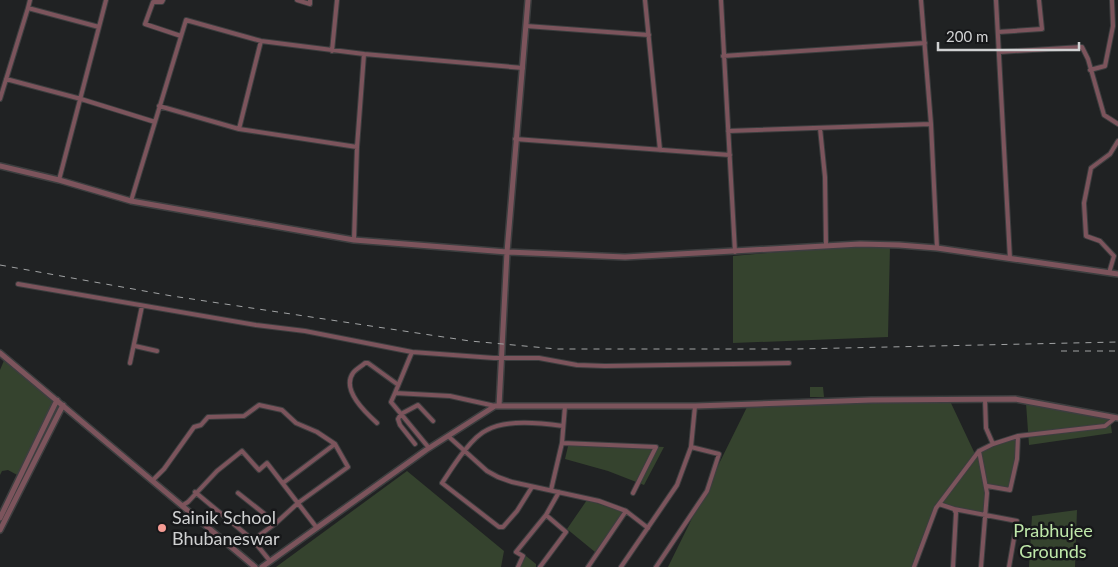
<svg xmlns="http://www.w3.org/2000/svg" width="1118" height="567" font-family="Lato,sans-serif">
<rect width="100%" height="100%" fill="#202223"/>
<path fill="#35432e" d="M856,245L890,246L888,337L733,343V256Z
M5,358L57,404L21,477L8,470L2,471L0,475V370Z
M810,387H823L824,397H810Z
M950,401L975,454L995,442L1017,436L1016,459L1010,490L986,486L985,513L939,504L913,567H668L748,405Z
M1026,403L1110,419L1112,433L1029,445Z
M569,442L664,447L644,485L608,471L565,459Z
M407,471L504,551L501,567H276Z
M587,500L624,512L595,552L567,529Z
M1077,510L1075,567H1029L1032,516Z
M526,556L536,564V567H520Z"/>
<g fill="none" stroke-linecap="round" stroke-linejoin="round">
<g stroke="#3c3e3f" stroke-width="6">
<path id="minor" d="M163,0L162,2H153L145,24L181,36
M297,0L310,4V0
M645,0L660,150
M721,0L735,252
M996,0L1010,259
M28,8L30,0
M526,26L649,35
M99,27L106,0
M998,32L1042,29L1039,0
M332,51L337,0
M999,52L1082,47L1088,59L1104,115L1118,124
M723,56L925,43
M1090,70L1105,66L1113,26L1112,0
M6,79L81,99L155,122
M0,99L28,8L99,27L59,180
M159,106L239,129L357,147L364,54L523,68
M931,124L937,248
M820,128L825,177L826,246
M239,129L261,41
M728,131L931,124L921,0
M515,139L730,155
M131,201L186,20L261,41L364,54
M354,240L357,147
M1109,273L1114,256L1100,241L1086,236L1084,203L1091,168L1110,154L1118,141
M18,284L256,325L305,331L412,352
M135,346L157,351
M130,363L142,306
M395,393L391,402L401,414L418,405L433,421
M985,399L986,428L993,444
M495,406L450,396L395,393L412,352L494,358H539L577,365L605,366L789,363
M377,423C366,413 341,390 353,373C356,369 362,366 365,363H368L397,384
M448,436L487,471L498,477L512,482L599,501L626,511L648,528
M562,443L565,406
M415,444L400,425L398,419L401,414L429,448
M979,451L987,493L981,567
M153,480L164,469L194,427L201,425L208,417L244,416L259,405L282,410L296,423L317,432L335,444
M987,486L1010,490L1017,459L1018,436
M532,487L517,511L503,527H499L442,483C452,468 471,437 487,430C507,419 541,423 563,426
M551,490L562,443L656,447L633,493
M195,492L253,540L270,561
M238,493L276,523L298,503L348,467L335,444L283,483
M939,504L954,509L956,513L953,567
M183,505L188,502L217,471L242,451L259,470L267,463L317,528
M954,509L1017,521L1009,567
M253,540L276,523
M518,567L523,556L516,552L546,515L559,492
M540,567L566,532L546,515
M588,567L626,511
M621,567L677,485L691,447
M656,567L707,491L719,454L691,447L695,406
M914,567L936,508L979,451L993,444L1018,436L1105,426L1115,418"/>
</g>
<g stroke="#3c3e3f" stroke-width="8">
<path id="tertiary" d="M0,166L59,180L131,201L354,240L507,252L625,257L860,244L899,245L937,248L1118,274
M0,353L255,567
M499,406L507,252L528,0
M0,518L57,400
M0,530L63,405
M262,567L426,450L495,406H695L871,400L1015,399L1118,418"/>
</g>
<use href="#minor" stroke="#7c545c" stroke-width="4"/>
<use href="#tertiary" stroke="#7c545c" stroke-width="5"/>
<path stroke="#a1a3a4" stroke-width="1" stroke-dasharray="6 6" stroke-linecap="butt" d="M0,265L172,296L470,341L557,349H797L1118,342
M1061,351H1118"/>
</g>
<circle fill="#f59c94" stroke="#17181a" stroke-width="2" cx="162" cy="528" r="5"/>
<g text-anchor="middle" stroke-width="5" stroke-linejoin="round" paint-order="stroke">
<g font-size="18" fill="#d0d1d2" stroke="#17181a" text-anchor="start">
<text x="172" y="524">Sainik School<tspan x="172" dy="21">Bhubaneswar</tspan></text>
</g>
<g font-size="18" fill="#bfe8aa" stroke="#17181a">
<text x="1053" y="537">Prabhujee<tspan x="1053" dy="21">Grounds</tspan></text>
</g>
</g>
<path d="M938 42v8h141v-8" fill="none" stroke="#d0d1d2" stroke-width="2.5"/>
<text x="946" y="42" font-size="15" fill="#d0d1d2" stroke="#17181a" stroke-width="4" paint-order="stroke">200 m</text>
</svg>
